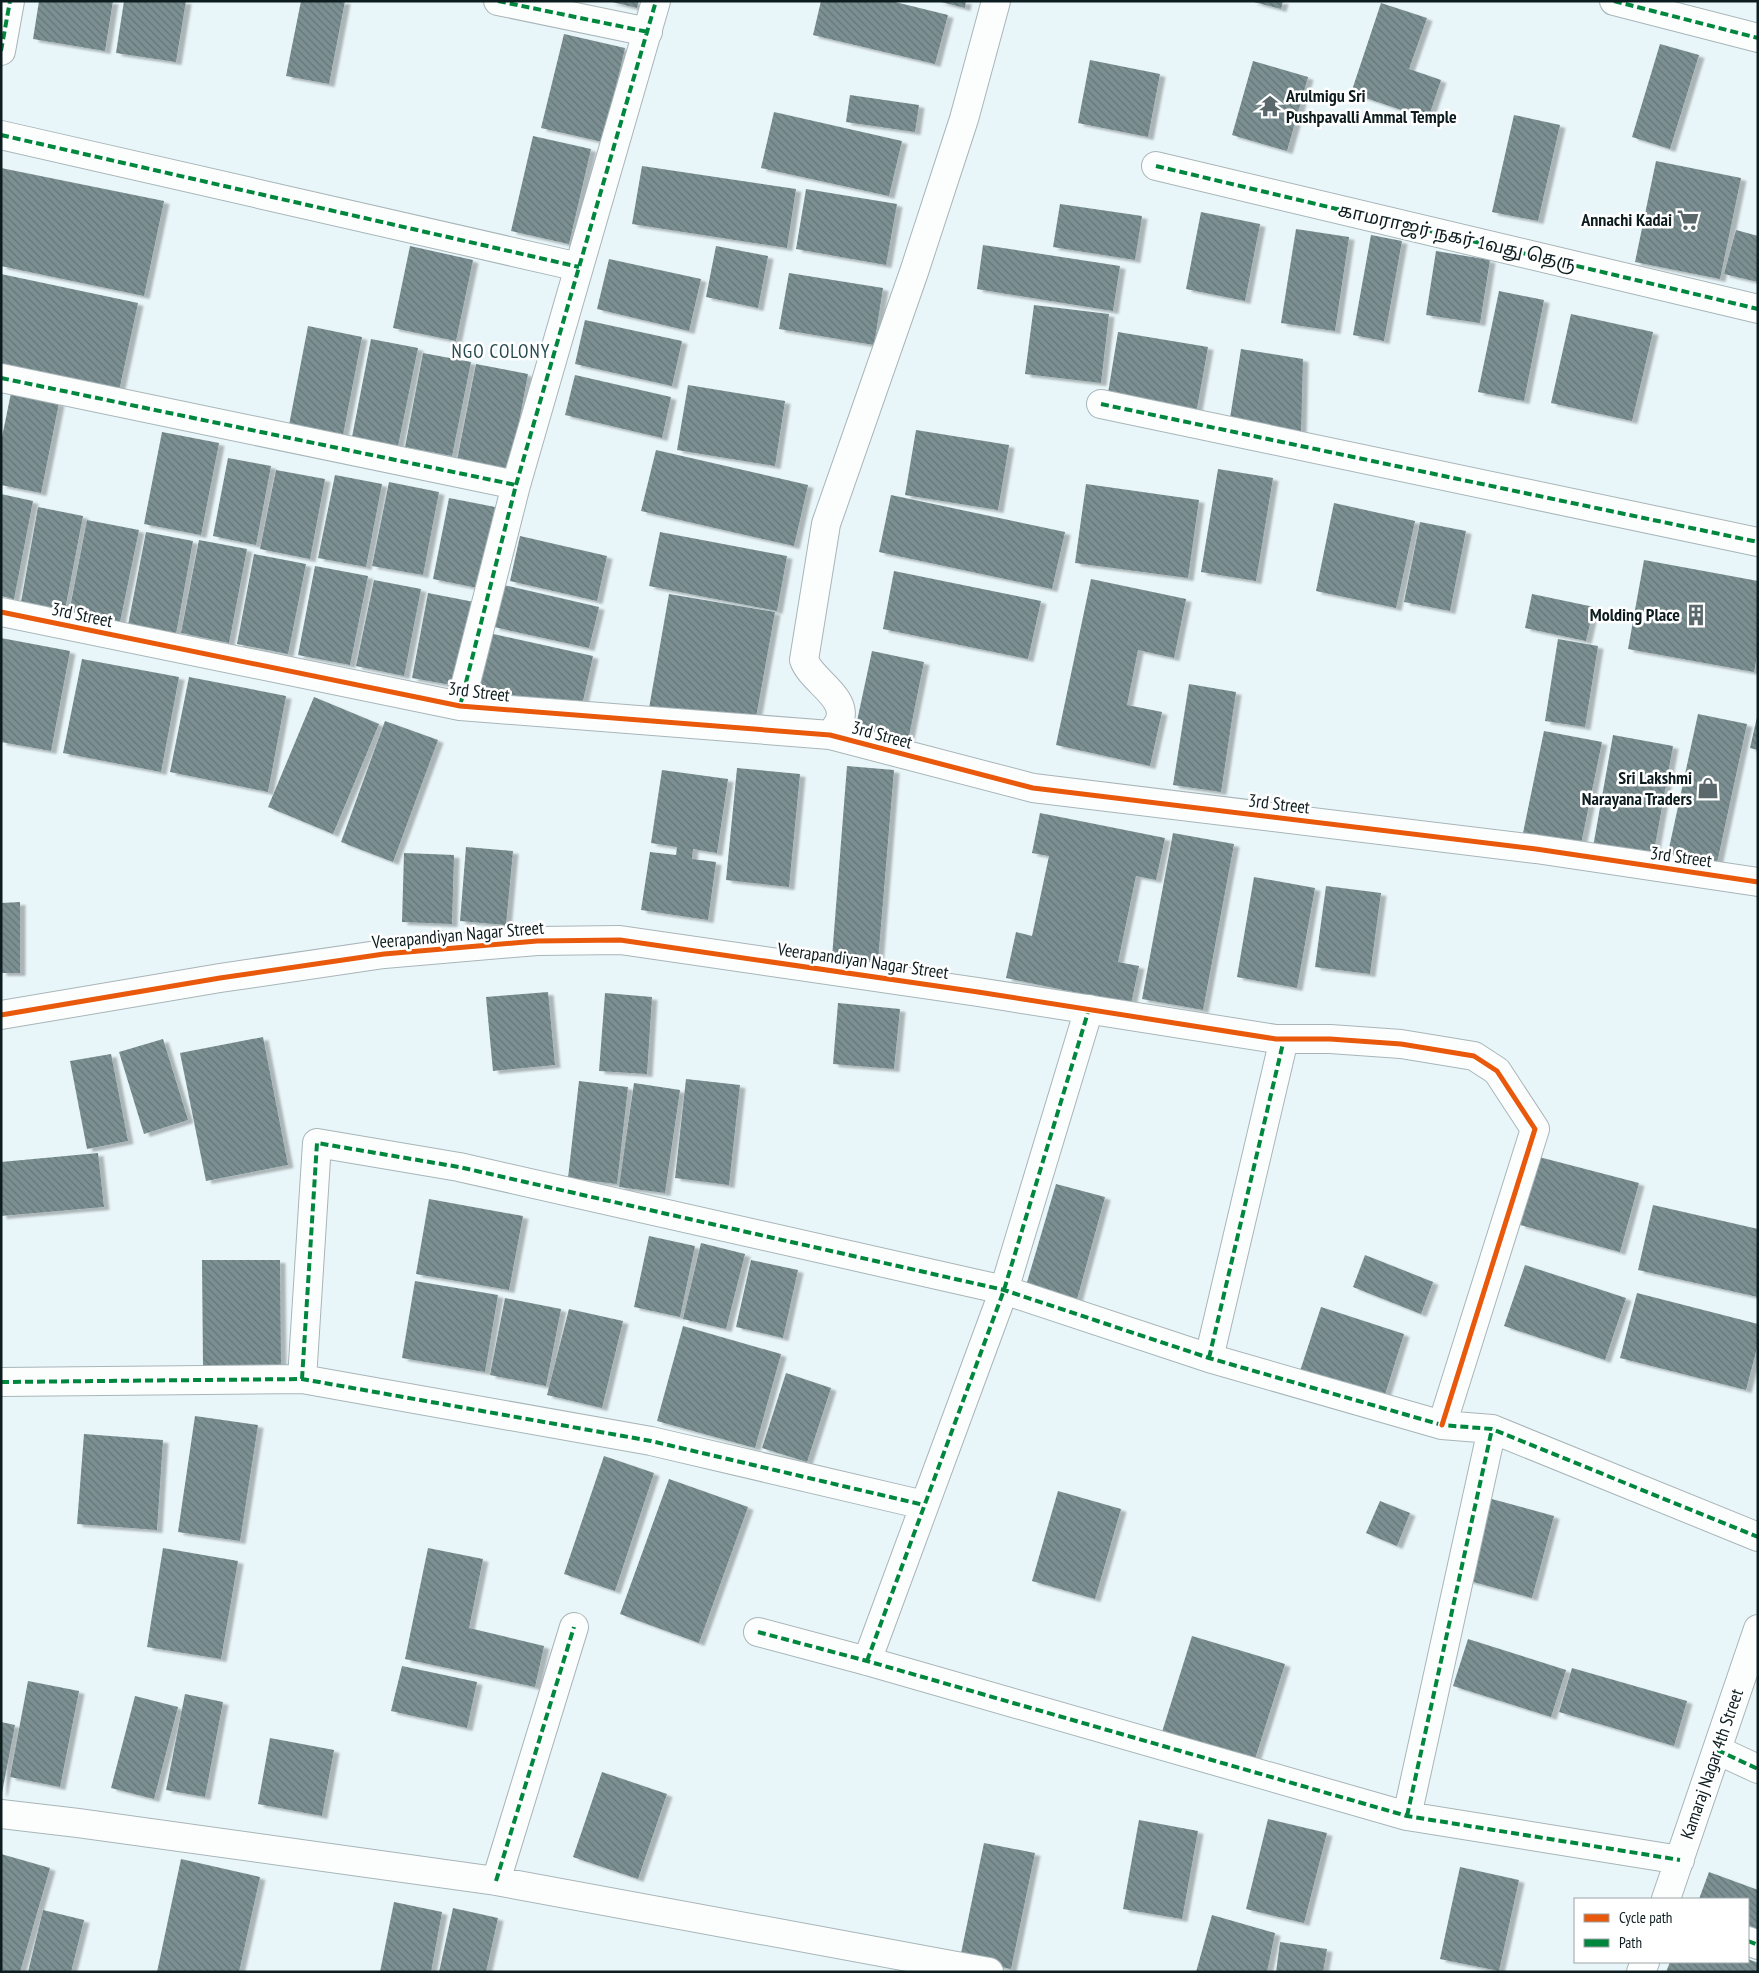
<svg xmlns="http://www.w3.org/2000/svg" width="1759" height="1973" font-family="'PT Sans Narrow','Noto Sans Tamil',sans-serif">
<defs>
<pattern id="building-back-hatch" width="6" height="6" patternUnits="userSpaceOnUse" patternTransform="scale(1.25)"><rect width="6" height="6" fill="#7c9093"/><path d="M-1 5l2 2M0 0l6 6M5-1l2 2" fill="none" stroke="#647577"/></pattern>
<filter id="shadow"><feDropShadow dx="5.5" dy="3" stdDeviation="1" flood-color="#0004"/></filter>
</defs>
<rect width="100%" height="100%" fill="#e9f6f9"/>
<path fill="url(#building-back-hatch)" filter="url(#shadow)" d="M39,1H113L105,51L33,39Z
M124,1H186L176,62L116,53Z
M301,1H345L329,84L286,76Z
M608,1H639L637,8Z
M821,1H891L948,15L935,64L813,35Z
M937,1H966L965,8Z
M1250,1H1283L1281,9Z
M1381,3L1427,18L1409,69L1441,80L1428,119L1351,93Z
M564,34L625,48L603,142L541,128Z
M1660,44L1699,55L1670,149L1632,137Z
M1090,60L1160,74L1148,137L1078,123Z
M1253,61L1308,77L1287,151L1232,135Z
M850,95L919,105L915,132L846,122Z
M774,112L902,141L889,196L761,168Z
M1514,115L1560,125L1538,221L1492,212Z
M533,136L591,149L569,244L511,231Z
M1656,161L1741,178L1720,279L1635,262Z
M642,166L796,189L787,248L632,224Z
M1,168L164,201L144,296L1,266Z
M806,189L897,204L886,265L796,249Z
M1060,204L1142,216L1135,260L1053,247Z
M1201,212L1260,224L1245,301L1186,289Z
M1296,229L1349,237L1335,331L1281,323Z
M1736,230L1758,236V282L1724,274Z
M1371,235L1402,241L1384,341L1353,335Z
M983,245L1120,266L1113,311L977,289Z
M410,246L473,260L456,341L393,328Z
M716,246L768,256L758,308L706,297Z
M1436,251L1490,260L1480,323L1426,315Z
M609,259L701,279L689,331L597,309Z
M789,273L883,288L874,345L779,329Z
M1,274L138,303L119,391L1,365Z
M1499,291L1544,300L1524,401L1478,392Z
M1034,305L1109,314L1101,383L1025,374Z
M1571,314L1653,332L1632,421L1551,403Z
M585,320L682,341L672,386L575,364Z
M308,326L362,337L343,435L289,425Z
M1118,332L1208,347L1196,414L1107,399Z
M371,339L418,348L398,446L352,437Z
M1241,349L1303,359L1301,435L1230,418Z
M423,353L471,362L452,456L405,447Z
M476,364L528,374L510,470L457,460Z
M575,375L671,397L662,438L565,415Z
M688,385L785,401L775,466L677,450Z
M11,393L59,403L41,493L1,485V442Z
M916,430L1009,445L998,510L905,495Z
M162,432L219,443L201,535L144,524Z
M656,450L808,485L794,546L641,511Z
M228,458L271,466L256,545L213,536Z
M1218,469L1273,478L1256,581L1201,572Z
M276,470L325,479L310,559L260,549Z
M335,475L382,484L366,567L318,558Z
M389,482L439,492L423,575L372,566Z
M1086,484L1199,500L1188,578L1075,563Z
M1,494L33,501L14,599L1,596Z
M891,495L1065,532L1052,589L879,552Z
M449,498L495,507L478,588L433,579Z
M1334,503L1415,521L1396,608L1316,591Z
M38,507L83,516L65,610L21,602Z
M87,520L139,530L120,622L69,613Z
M1420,522L1466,531L1450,611L1404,602Z
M146,532L193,541L176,634L128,625Z
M660,532L787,556L777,611L649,586Z
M520,536L607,556L597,601L510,581Z
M199,540L247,549L229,643L181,633Z
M254,554L306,564L288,654L237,644Z
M1644,560L1758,581V651L1754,672L1628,649Z
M315,566L368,576L350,665L298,655Z
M894,571L1041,601L1028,659L883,629Z
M1091,579L1186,599L1174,658L1138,650L1127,705L1162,712L1150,766L1056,745Z
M374,580L421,589L404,676L356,666Z
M504,585L599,607L589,648L494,627Z
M428,593L474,602L457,686L412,678Z
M669,594L775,612L755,723L648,714Z
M1532,594L1594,607L1586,641L1525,628Z
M489,633L593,656L581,710L476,687Z
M1,638L70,651L51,751L1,742Z
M1558,639L1598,646L1585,727L1545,721Z
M872,651L924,662L907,746L854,735Z
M82,659L179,677L161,772L63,753Z
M189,677L286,696L268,792L170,772Z
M1189,684L1236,692L1221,792L1173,785Z
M314,697L379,724L333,834L268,807Z
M1698,714L1747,724L1717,863L1668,853Z
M1757,717H1758V750L1750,748Z
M385,721L438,740L393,862L341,842Z
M1544,731L1602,742L1581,844L1523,833Z
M1613,735L1673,746L1653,857L1593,847Z
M847,766L894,770L878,961L832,957Z
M737,768L800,774L789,887L726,880Z
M662,770L728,779L717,853L693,849L692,859L716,862L708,920L641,910L650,852L676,855L677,847L651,843Z
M1040,813L1165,838L1156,880L1136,876L1118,962L1139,966L1131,1004L1006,978L1016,932L1032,936L1049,856L1032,853Z
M1173,833L1234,844L1203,1010L1142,999Z
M466,847L513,851L506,925L460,921Z
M404,853L454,855L452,924L402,922Z
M1254,877L1315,888L1297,988L1237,977Z
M1326,886L1381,893L1370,974L1315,967Z
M20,902V973H1V903Z
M548,992L555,1065L493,1071L486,997Z
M605,993L652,997L647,1074L599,1071Z
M838,1003L900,1009L894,1069L833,1064Z
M263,1037L288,1165L206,1181L180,1053Z
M163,1039L188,1120L144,1134L119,1052Z
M111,1054L128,1141L87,1149L70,1061Z
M686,1079L740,1085L729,1185L675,1178Z
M579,1081L628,1087L617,1184L568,1178Z
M634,1083L680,1090L665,1193L619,1187Z
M98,1153L104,1207L1,1216V1162Z
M1539,1157L1639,1183L1620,1252L1520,1225Z
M1056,1184L1105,1197L1076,1303L1025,1289Z
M429,1199L523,1216L509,1290L416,1274Z
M1653,1205L1758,1229V1297L1638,1270Z
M649,1236L695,1246L680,1317L634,1307Z
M701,1243L745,1254L726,1329L683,1319Z
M1365,1255L1433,1282L1421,1314L1353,1287Z
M202,1260H280L281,1366L203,1367Z
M751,1260L798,1270L783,1338L736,1327Z
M1525,1265L1626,1298L1605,1360L1504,1326Z
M415,1281L498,1295L485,1372L402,1358Z
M1637,1293L1758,1324V1344L1746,1390L1620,1358Z
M505,1298L561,1309L546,1386L490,1375Z
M1321,1307L1404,1334L1384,1398L1300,1371Z
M569,1309L623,1321L602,1408L547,1395Z
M683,1326L781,1354L755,1448L657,1421Z
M786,1373L831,1388L807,1462L762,1448Z
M195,1416L258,1425L240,1541L178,1532Z
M84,1434L163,1440L157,1530L77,1524Z
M604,1456L654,1473L615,1591L564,1574Z
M669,1479L748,1507L699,1643L620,1614Z
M1058,1491L1121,1509L1095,1599L1032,1581Z
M1488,1498L1554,1516L1532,1598L1466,1580Z
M1380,1501L1410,1513L1397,1546L1366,1533Z
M163,1548L238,1561L221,1659L147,1647Z
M428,1548L483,1559L469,1628L544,1646L535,1687L405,1659Z
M1192,1636L1285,1664L1255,1759L1162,1732Z
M1468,1639L1566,1670L1551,1717L1453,1686Z
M402,1666L477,1682L467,1728L391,1711Z
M1572,1668L1687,1701L1674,1746L1559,1712Z
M28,1681L79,1691L60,1787L10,1777Z
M185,1694L223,1702L205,1797L166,1790Z
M135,1696L178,1707L154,1799L111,1788Z
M1,1722L15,1725L2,1793H1Z
M270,1738L334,1750L322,1816L258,1804Z
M602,1772L667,1794L638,1879L573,1857Z
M1268,1819L1327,1833L1304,1923L1246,1909Z
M1139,1820L1198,1831L1182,1919L1123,1909Z
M984,1843L1035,1853L1011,1969L960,1958Z
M1,1854L50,1868L20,1972H1Z
M181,1859L260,1877L239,1972H157Z
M1460,1867L1519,1880L1499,1971L1440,1959Z
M1709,1872L1758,1890V1938L1748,1935V1899H1699Z
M394,1902L442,1912L431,1972H380Z
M453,1908L498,1918L486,1972H439Z
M43,1910L84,1920L71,1972H28Z
M1212,1915L1275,1933L1267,1972H1196Z
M1280,1942L1327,1949L1323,1972H1276Z
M1748,1959L1758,1963V1972H1666L1670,1962H1748Z"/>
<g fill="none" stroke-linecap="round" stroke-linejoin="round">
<g stroke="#a8b5b8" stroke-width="30">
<path id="minor" d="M498,1L648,32
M1614,1L1758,38
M1,51L10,1
M1,135L579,267
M1156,166L1758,309
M1,378L516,485
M1101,404L1758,542
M1,612L460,706L830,735L1033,788L1536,849L1758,882
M460,706L516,485L656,1
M830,735C833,731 839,724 840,719C847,697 811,680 804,660L826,524L914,272L964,119L996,1
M1,1015L220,978L384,954L537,941L620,940L978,992L1276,1039H1330L1401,1044L1474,1056L1497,1071L1535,1129L1442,1425
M1209,1358L1284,1039
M302,1379L317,1143L459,1167L1004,1290L1209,1358L1442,1425L1492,1429L1758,1537
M1,1382L302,1379L651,1441L924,1505
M758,1632L867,1661L1407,1816L1680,1860
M867,1661L1004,1290L1089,1009
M1717,1750L1758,1769
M1,1814L78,1823L496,1881L989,1972
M1407,1816L1492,1429
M496,1881L574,1627
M1666,1899L1758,1629
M1748,1941L1758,1945
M1641,1972L1645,1962"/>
</g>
<use href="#minor" stroke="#fcfefe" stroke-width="28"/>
<path stroke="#00873e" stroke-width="4" stroke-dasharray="8 4" stroke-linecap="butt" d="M498,1L648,32
M1614,1L1758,38
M1,51L10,1
M1,135L579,267
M1156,166L1758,309
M1,378L516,485
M1101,404L1758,542
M460,706L516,485L656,1
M1209,1358L1284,1039
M302,1379L317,1143L459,1167L1004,1290L1209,1358L1442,1425L1492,1429L1758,1537
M1,1382L302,1379L651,1441L924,1505
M758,1632L867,1661L1407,1816L1680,1860
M867,1661L1004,1290L1089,1009
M1717,1750L1758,1769
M1407,1816L1492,1429
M496,1881L574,1627
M1748,1941L1758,1945"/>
<g stroke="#fff" stroke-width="8">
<path id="cycleway" d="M1,612L460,706L830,735L1033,788L1536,849L1758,882
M1,1015L220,978L384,954L537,941L620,940L978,992L1276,1039H1330L1401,1044L1474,1056L1497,1071L1535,1129L1442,1425"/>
</g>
<use href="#cycleway" stroke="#e8590c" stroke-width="5"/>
</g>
<defs>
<g id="temple-bare" transform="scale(1.725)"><path d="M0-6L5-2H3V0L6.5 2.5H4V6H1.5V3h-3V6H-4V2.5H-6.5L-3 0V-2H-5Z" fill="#5a686b" stroke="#fff" stroke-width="2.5" paint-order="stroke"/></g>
<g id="supermarket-bare" transform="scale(1.725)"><path d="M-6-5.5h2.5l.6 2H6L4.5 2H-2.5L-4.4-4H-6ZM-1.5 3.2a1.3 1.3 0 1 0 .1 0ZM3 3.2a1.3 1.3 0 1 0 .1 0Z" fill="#5a686b" stroke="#fff" stroke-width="2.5" paint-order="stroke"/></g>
<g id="building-bare" transform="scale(1.725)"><path d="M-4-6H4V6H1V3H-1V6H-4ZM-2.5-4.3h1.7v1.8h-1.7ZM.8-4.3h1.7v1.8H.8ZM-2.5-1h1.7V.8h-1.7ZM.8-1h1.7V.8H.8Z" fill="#5a686b" stroke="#fff" stroke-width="2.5" paint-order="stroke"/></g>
<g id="shop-bare" transform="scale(1.725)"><path d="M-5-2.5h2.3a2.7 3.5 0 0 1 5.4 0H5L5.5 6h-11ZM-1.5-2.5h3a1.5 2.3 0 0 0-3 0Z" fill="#5a686b" stroke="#fff" stroke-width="2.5" paint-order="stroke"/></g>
</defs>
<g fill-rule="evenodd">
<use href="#temple-bare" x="1270" y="106"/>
<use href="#supermarket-bare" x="1688" y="220"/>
<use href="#building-bare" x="1696" y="615"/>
<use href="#shop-bare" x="1708" y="788"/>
</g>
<g text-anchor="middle" stroke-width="5" stroke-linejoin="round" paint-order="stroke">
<g font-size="18" font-weight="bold" fill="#0d1c1f" stroke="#fff" text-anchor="end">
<text x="1286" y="102" text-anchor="start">Arulmigu Sri<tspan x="1286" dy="21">Pushpavalli Ammal Temple</tspan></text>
<text x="1672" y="226">Annachi Kadai</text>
<text x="1680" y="621">Molding Place</text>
<text x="1692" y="784">Sri Lakshmi<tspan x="1692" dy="21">Narayana Traders</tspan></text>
</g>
<g font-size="18" fill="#0d1c1f" stroke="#fff">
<text transform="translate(1457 237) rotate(13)" y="6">காமராஜர் நகர் 1வது தெரு</text>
<text transform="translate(82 615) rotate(12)" y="6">3rd Street</text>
<text transform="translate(479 692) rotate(7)" y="6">3rd Street</text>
<text transform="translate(882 735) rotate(15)" y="6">3rd Street</text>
<text transform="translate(1279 804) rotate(7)" y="6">3rd Street</text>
<text transform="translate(1681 857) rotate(8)" y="6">3rd Street</text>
<text transform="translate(458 935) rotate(-5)" y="6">Veerapandiyan Nagar Street</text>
<text transform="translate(863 961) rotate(8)" y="6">Veerapandiyan Nagar Street</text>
<text transform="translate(1712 1764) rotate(-71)" y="6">Kamaraj Nagar 4th Street</text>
</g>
<g font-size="19" letter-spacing="1" fill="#25494f" stroke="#fff">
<text x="501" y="358">NGO COLONY</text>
</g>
</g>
<rect width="1759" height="1973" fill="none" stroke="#0d1c1f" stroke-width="5"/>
<rect x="1574" y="1898" width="175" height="65" fill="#ffffff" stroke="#9ea4a5"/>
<rect x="1584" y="1914" width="25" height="8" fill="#e8590c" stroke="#9ea4a5"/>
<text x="1619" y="1923" font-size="15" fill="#0d1c1f">Cycle path</text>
<rect x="1584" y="1939" width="25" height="8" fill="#00873e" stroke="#9ea4a5"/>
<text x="1619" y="1948" font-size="15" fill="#0d1c1f">Path</text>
</svg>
